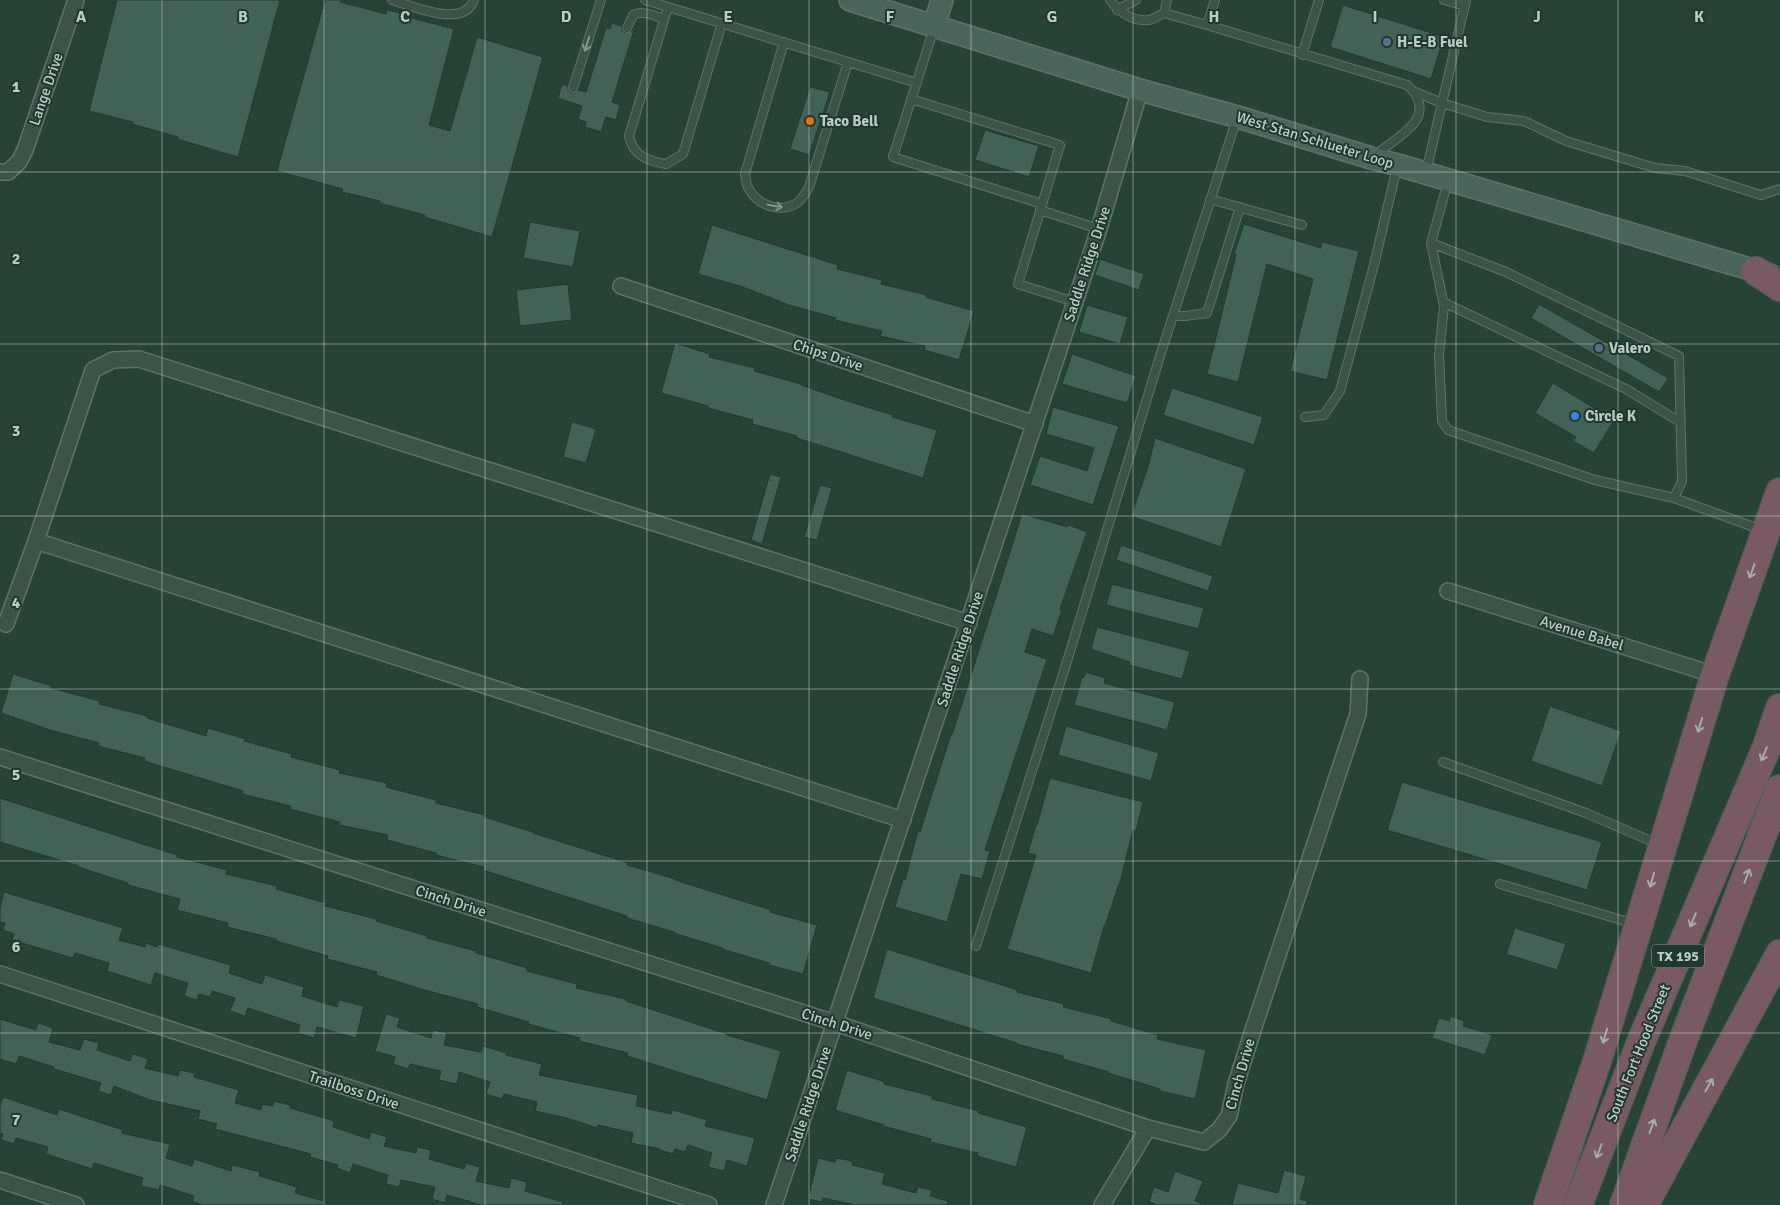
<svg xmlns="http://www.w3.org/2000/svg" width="1780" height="1205" font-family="Signika,sans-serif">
<rect width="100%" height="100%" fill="#274338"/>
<path fill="#436257" stroke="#223a31" d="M117,0H280L238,157L177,139L178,137L132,124L133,122L89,111Z
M325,0H341L340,2L386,14L387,10L409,15L408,17L454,29L429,125L450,131L477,37L543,57L492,237L425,217V215L379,203L380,201L342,192L343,189L277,171Z
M1343,5L1444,37L1431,79L1330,47Z
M612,23L622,26V31L625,33L634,30L612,102L620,105L616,120L606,117L601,132L585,127L586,122L578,119L582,106L558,98L562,84L568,86V90L571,93H575L578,90L586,92L606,28L610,29Z
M810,87L830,92L809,155L790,149Z
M985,130L1039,146L1029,177L975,160Z
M530,222L580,231L573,267L523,258Z
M1244,224L1321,248L1322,242L1359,251L1327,380L1290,371L1313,279L1267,264L1238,382L1207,374L1236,255L1234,254Z
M712,225L838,265L837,269L882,280L881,284L927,295L926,297L974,311L959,360L924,350L925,346L880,336L882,331L835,320L836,318L789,305L743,287L698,274Z
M1100,259L1144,274L1139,290L1095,275Z
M568,284L572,320L520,326L516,290Z
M1539,304L1668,378L1659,392L1531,318Z
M1087,305L1128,317L1120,344L1079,332Z
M675,343L710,354L709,357L755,368L754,371L801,384V385L847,401L893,415L892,417L937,430L923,478L797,438V436L752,424L753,420L708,408V406L661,393Z
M1072,354L1136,376L1127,403L1062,384Z
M1553,383L1614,420L1594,453L1573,441L1576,437L1535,413Z
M1172,388L1263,417L1254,445L1163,415Z
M1053,407L1119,426L1093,505L1030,485L1040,456L1087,471L1094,448L1046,434Z
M572,422L596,429L586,463L563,457Z
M1155,438L1246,469L1221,547L1131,516L1148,467Z
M770,474L781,477L762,544L751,540Z
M820,485L832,488L817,540L804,537Z
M1022,514L1068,527L1069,525L1087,532L1060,609L1062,610L1053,636L1032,629L1025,652L1047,659L985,850L990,851L982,879L961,874L947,922L895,907L903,879L905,880L918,831L920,832L951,734L952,735Z
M1121,545L1213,576L1208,591L1116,560Z
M1112,584L1204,608L1198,629L1106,605Z
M1097,627L1190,651L1182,679L1129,665L1130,662L1091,649Z
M1086,672L1105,678L1104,683L1175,702L1167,730L1074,705L1082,677H1084Z
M13,674L52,686L51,688L100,701L99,704L147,716V718L206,736L208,728L245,739L244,741L292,754L291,757L340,770L339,773L387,783L386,787L436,800V803L485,815L484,817L533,832V833L628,863L627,865L675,879V880L771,910L770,912L817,925L803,974L769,965V963L722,949V948L674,933V932L627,918V916L483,870L484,867L436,855V853L387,840L388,835L340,825V822L290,809L291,806L242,794L243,791L144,761L145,758L98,746L99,743L50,730L1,713Z
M1550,706L1621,731L1602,786L1531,761Z
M1066,726L1159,753L1151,781L1058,755Z
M1050,778L1143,802L1136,831L1133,830L1121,878L1105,926H1104L1091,973L1007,949L1036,855L1028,853L1036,825H1037Z
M1402,782L1602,842L1587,890L1387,830Z
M0,798L177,855V857L227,870L226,874L277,886L276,889L326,903L325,906L376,919V921L427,936V938L476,951V953L527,968V971L577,984L576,988L626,999V1001L727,1034V1035L781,1051L767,1100L627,1056L628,1053L579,1041L580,1038L528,1024L529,1022L477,1007L478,1004L428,991L376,975L377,972L327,959L328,956L276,941V939L227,927L228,923L177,910L180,899L128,885V883L78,867L79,866L0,842Z
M4,892L123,928L119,940L145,947L146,943L157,947L158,944L231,965L229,973L262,984L265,975L304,987L302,996L337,1007L339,1000L364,1006L356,1038L317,1027L314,1038L298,1033L300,1025L248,1008L245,1016L230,1011L235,998L212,991L210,997L199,994L197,1000L184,996L188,983L155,973L151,985L107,971L109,963L75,953L73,958L12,940L14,934L3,930L5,923L0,922V907Z
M1515,928L1566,944L1557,970L1506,954Z
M887,949L1018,990L1017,992L1064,1004L1063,1007L1112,1019L1111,1021L1158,1035L1157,1039L1206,1050L1195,1099L1160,1091V1089L1108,1073L1109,1072L1063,1059V1056L1016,1044L1017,1043L873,998Z
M386,1014L400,1018L397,1027L431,1038L433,1030L447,1033L444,1045L481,1052L483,1046L507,1053L506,1055L542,1064L539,1075L638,1095L636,1106L671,1114L673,1110L707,1120L705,1126L755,1138L747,1166L727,1160L724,1171L708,1167L712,1153L688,1145L685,1152L675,1149L673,1154L660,1150V1149L631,1143L633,1133L598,1125L597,1128L567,1118L535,1111L537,1102L504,1094L502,1099L486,1094L490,1082L459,1072L457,1084L439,1080L441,1071L410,1064L408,1069L393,1064L395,1057L375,1051Z
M1451,1016L1464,1021L1463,1026L1492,1035L1485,1055L1432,1038L1439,1018L1449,1021Z
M0,1019L36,1030L38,1023L53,1028L49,1042L80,1050L84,1039L99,1043L97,1050L130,1061L133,1054L148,1059L145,1068L178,1076L180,1070L194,1073V1077L239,1090L235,1103L261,1110L262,1104L273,1106L274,1101L290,1105V1108L334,1121L333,1127L369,1139L371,1132L387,1137L384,1146L416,1153L417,1147L431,1150L429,1159L464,1169L466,1163L480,1167L476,1181L509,1188L511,1178L527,1182L525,1191L563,1202L562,1205H481L447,1195L445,1203L432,1199L435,1187L401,1180L399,1187L386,1184L388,1175L353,1164L350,1173L337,1168L338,1165L310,1157L311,1154L215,1129L217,1124L198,1119L200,1111L150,1100L114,1086L111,1095L98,1091L101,1083L54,1069V1067L19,1056L16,1064L0,1059Z
M847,1070L885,1082L884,1084L932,1096V1099L979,1111L978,1113L1027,1127L1016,1167L977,1156L978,1153L930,1142L931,1139L883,1126L884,1125L835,1110Z
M3,1097L57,1115L59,1109L123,1130L122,1133L170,1144L166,1158L192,1166L194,1159L231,1171L232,1165L260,1172L259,1176L297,1187L295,1193L324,1201L323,1205H203L192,1201L194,1196L160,1185L159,1190L141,1186L143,1178L94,1163L92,1169L46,1154L48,1147L16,1138L14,1144L1,1140L3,1134L0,1133V1106Z
M818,1158L835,1162L836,1158L852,1161V1165L885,1173L882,1184L916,1193L918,1187L932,1190L930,1196L948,1201L947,1205H855L823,1198L822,1202L808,1199Z
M1284,1170L1306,1176L1300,1199L1307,1201V1205H1232L1238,1183L1278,1193Z
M1175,1171L1203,1181L1195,1201L1201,1203L1200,1205H1158L1149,1202L1154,1187L1168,1192Z"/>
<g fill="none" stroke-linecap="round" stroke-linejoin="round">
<g stroke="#5d736a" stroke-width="10">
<path id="lane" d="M392,0C412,6 464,29 474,0
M645,0L917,83
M1110,0C1119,12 1133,22 1149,20C1154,19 1160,15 1164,13L1207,25
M1215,0L1207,25L1407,85C1418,94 1425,110 1414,123C1407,133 1385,147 1374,156
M1444,0L1465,6
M668,7L629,136C633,156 648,161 666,164L683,154L722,23
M1117,10L1136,0
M1164,13L1167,0
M627,28L633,15C644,10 654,16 664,19
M934,28L893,157L1042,204
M784,42L745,174C746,179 746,185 749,189C758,206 781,213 797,203C802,200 806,192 809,187L848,62
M1302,55L1319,0
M573,88L601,0
M1415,92L1442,103L1487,117L1524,121L1566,141L1655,168L1685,171L1761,195L1780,189
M911,99L1060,145L1018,284L1075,302
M1426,172L1466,0
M1448,181L1431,243L1444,306L1439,355L1442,421L1448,430L1595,480L1674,498L1762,530
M1210,199L1302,225
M1040,210L1099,229
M1431,243L1506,272L1679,356L1682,481L1674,498
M1443,302L1626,389L1680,422
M1173,316H1185L1207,313L1240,207
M1305,417L1324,415L1340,391L1374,265L1397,167
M1443,762L1586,813L1658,844
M1500,884L1635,924
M976,946L1065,668L1160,356L1237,118"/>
</g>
<g stroke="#5d736a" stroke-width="18">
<path id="street" d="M0,172H8L19,162L25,150L76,0
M621,286L1035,424
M36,541L903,820
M1448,591L1715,675
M6,624L36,541L93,370L113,360L139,359L969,623
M0,757L835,1023L1148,1128L1204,1142L1219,1130L1229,1116L1236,1084L1254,1027L1358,714L1360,679
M0,974L709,1205
M0,1180L76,1205
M774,1205L1075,302L1099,229L1140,90
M1102,1205L1148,1128"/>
</g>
<g stroke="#5d736a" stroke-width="24">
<path id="secondary" d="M850,0L1140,90L1238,117L1371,158L1398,165L1770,275
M934,26L942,0"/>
</g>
<g stroke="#496057" stroke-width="30">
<path id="highway" d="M1756,271L1780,287
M1548,1205L1598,1058L1715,675L1780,492
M1578,1205L1641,1042L1766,749L1780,708
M1624,1205L1684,1038L1780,789
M1644,1205L1780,954"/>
</g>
<use href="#lane" stroke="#3c534a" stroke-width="8"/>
<use href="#street" stroke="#3c534a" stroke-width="15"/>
<use href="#secondary" stroke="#4a665c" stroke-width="21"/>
<use href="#highway" stroke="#795964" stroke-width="28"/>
</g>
<defs><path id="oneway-shaft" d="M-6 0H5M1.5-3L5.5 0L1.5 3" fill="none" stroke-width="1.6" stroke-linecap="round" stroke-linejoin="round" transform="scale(1.25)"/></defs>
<g stroke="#81968e">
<use href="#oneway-shaft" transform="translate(587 44) rotate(107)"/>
<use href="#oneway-shaft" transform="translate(775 206) rotate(10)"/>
</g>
<g stroke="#a6aaa8">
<use href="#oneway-shaft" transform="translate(1752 571) rotate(110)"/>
<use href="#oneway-shaft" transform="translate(1700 725) rotate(107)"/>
<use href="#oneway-shaft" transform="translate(1764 754) rotate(112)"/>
<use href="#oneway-shaft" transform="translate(1747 876) rotate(-69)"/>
<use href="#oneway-shaft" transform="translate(1652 880) rotate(106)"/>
<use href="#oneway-shaft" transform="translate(1693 920) rotate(113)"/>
<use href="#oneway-shaft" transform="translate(1605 1036) rotate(107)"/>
<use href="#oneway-shaft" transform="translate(1709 1085) rotate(-61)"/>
<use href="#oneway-shaft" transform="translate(1652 1126) rotate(-70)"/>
<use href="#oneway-shaft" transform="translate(1599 1151) rotate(111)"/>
</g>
<path fill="none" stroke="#b9ccc5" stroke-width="1" stroke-opacity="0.55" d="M162,0V1205M324,0V1205M485,0V1205M647,0V1205M809,0V1205M971,0V1205M1133,0V1205M1295,0V1205M1456,0V1205M1618,0V1205M0,172H1780M0,344H1780M0,516H1780M0,689H1780M0,861H1780M0,1033H1780"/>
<g fill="#5c6f8a" stroke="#20382f" stroke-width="2">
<circle cx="1387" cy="42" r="5"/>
<circle cx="1599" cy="348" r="5"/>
</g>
<circle fill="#e8710a" stroke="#20382f" stroke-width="2" cx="810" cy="121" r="5"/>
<circle fill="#3f7fe0" stroke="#20382f" stroke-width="2" cx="1575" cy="416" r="5"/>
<g text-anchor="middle" stroke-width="4" stroke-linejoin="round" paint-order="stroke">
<rect fill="#20382f" stroke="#8ba098" stroke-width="1" x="1652" y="944.5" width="52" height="23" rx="4"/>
<g font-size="14" font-weight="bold" fill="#b9ccc5">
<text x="1678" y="961">TX 195</text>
</g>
<g font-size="15" font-weight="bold" fill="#b9ccc5" stroke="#20382f" text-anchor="start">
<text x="1397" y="47">H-E-B Fuel</text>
<text x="820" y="126">Taco Bell</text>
<text x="1609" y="353">Valero</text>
<text x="1585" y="421">Circle K</text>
</g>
<g font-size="15" fill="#b9ccc5" stroke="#20382f">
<text transform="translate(46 89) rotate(-71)" y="5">Lange Drive</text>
<text transform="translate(1315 140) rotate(17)" y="5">West Stan Schlueter Loop</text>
<text transform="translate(1087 264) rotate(-72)" y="5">Saddle Ridge Drive</text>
<text transform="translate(828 355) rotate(18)" y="5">Chips Drive</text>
<text transform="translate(1582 633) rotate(17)" y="5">Avenue Babel</text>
<text transform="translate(960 649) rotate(-72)" y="5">Saddle Ridge Drive</text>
<text transform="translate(451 901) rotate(18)" y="5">Cinch Drive</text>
<text transform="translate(837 1024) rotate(18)" y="5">Cinch Drive</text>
<text transform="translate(1638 1053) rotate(-68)" y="5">South Fort Hood Street</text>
<text transform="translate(1240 1074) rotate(-74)" y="5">Cinch Drive</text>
<text transform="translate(354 1090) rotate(18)" y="5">Trailboss Drive</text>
<text transform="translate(808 1104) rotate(-72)" y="5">Saddle Ridge Drive</text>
</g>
</g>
<g font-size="16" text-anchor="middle" font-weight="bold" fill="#b9ccc5" stroke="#20382f" stroke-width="4" stroke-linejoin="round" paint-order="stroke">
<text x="81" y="22">A</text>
<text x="243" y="22">B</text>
<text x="405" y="22">C</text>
<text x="566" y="22">D</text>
<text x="728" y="22">E</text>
<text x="890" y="22">F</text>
<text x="1052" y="22">G</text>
<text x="1214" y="22">H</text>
<text x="1375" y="22">I</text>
<text x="1537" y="22">J</text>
<text x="1699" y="22">K</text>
<text x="16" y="92">1</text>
<text x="16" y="264">2</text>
<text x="16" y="436">3</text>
<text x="16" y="608">4</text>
<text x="16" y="780">5</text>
<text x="16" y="952">6</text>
<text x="16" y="1125">7</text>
</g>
</svg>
